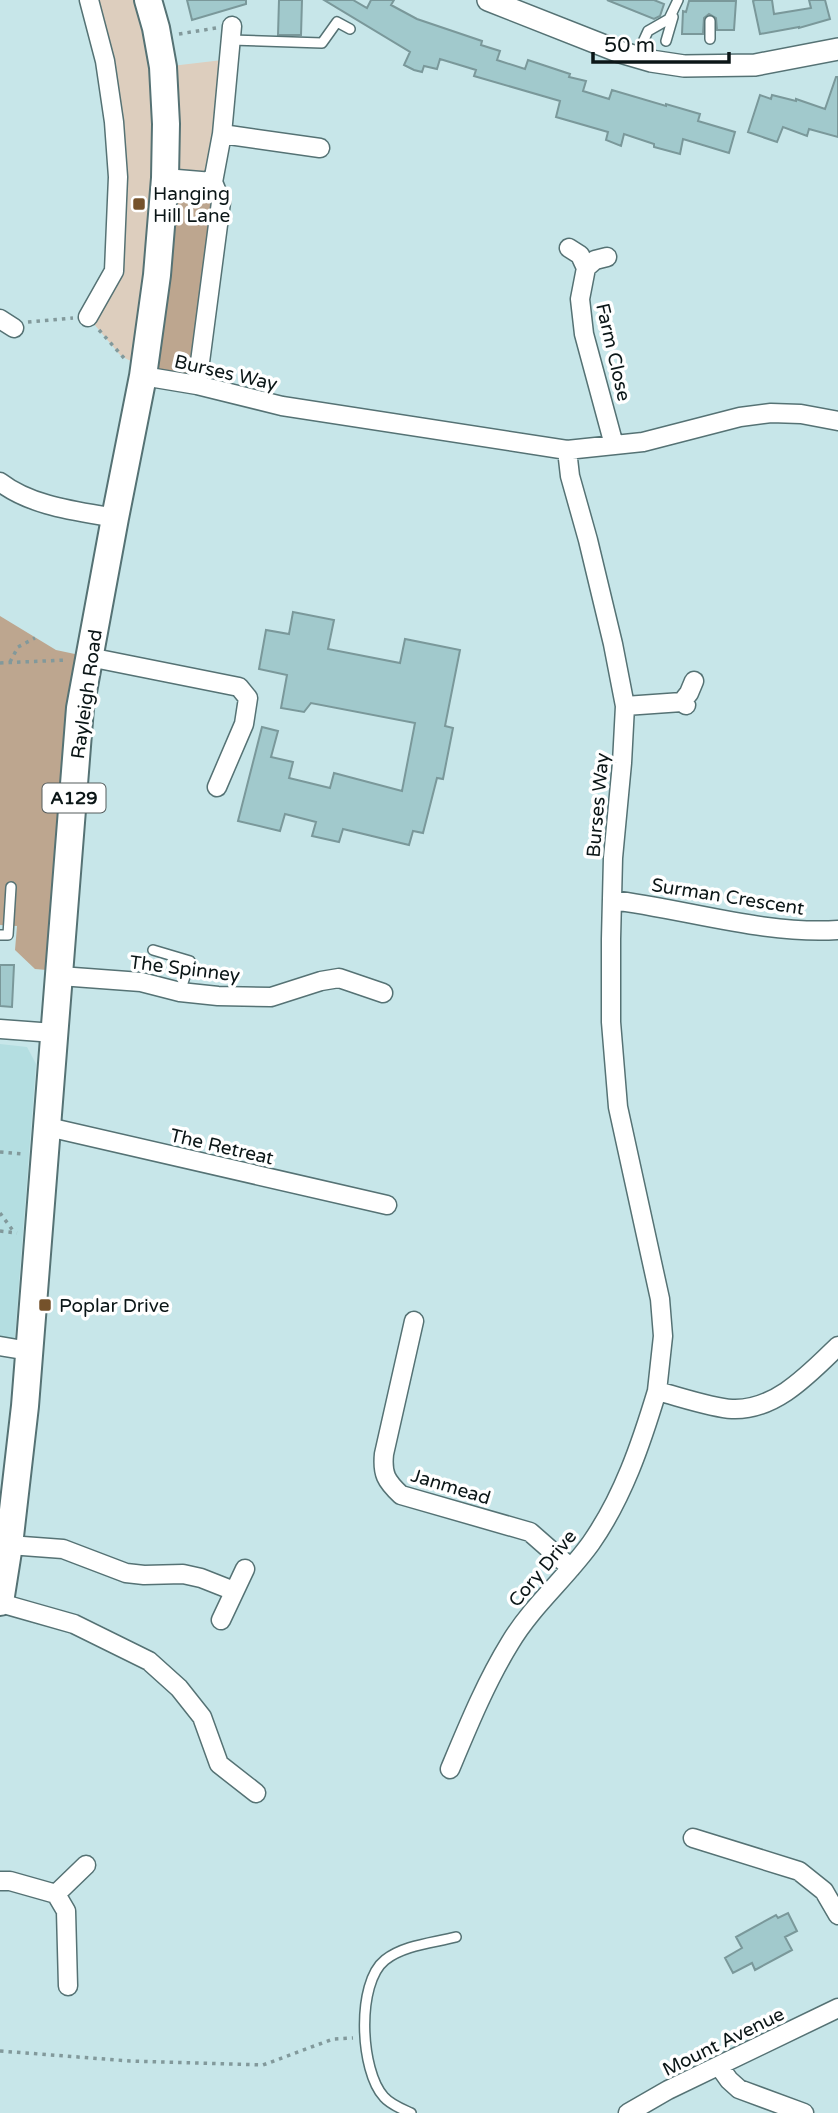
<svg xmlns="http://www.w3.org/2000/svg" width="838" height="2113" font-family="'Varela Round',sans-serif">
<rect width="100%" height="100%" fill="#c7e6e9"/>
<path fill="#b4dee1" d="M0,1044L27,1047L36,1064L14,1348L0,1346Z"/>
<path fill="#ddcebe" d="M89,0H148L163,67L231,59L222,134L144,368L121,356L88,317L114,271L118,177Z"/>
<path fill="#bda68f" d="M165,178L213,182L221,202L197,385L143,376Z
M0,616L56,650L89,657L47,970L35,969L15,950L17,926L0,925Z"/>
<path fill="#a1c9cc" stroke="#7a989a" stroke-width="2" d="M187,0H246V4L192,20Z
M279,0H302L301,35H278Z
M324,0H353L367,8L371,0H394L391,5L417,19L482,41L481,45L500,51L497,60L525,69L528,60L570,74L569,77L586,81L583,91L609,99L612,90L666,106V104L700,114L698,121L735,132L729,153L683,139L680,154L654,147V144L624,134L621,146L606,140L608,132L556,117L560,101L474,76L476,70L440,59L437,69L424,66L422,72L414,70L404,65L410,52Z
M607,0H654L664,4L660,16L654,19Z
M755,0H772L774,14L811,8L809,0H825L830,19L799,28V27L760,34L753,1Z
M689,1H736L734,30H717L716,18L709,14L704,18L703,34H682L683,11L686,12Z
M836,77H838V137L809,129L807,136L783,127L777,142L748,132L760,95L771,99L772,95L796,101V99L825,109Z
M293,612L334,620L328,649L400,663L405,639L460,650L445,726L453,728L443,779L437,778L423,833L413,831L409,845L343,829L339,842L312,836L316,822L285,814L280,831L238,821L262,727L278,731L271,757L293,762L289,778L330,788L334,773L402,791L415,723L311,703L304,712L281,708L287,675L259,669L266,630L289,634Z
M0,965H14L12,1007L0,1006Z
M788,1913L797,1931L785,1937L792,1950L755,1970L752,1963L733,1973L725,1958L742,1948L736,1937L776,1915L778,1918Z"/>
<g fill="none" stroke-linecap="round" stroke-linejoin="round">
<g stroke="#557274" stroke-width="12">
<path id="service" d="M710,39V21
M231,40L322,43L337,22L350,29
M666,41L673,17
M637,55L648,31L669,19L678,0
M0,935H8L11,887
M153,950L190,961L180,992
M411,2113C402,2109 391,2105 384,2097C360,2071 356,1983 385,1960C404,1945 433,1943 456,1937"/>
</g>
<g stroke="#557274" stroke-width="21">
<path id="minor" d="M222,134L320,148
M165,178L213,182L221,202L197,385
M213,182L222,134L232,26
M569,248L580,255L586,268
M586,268L580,299L584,334L614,445
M586,268L595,260L607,257
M88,317L114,271L118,177L114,122L105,61L89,0
M0,319L14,328
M143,376L197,385L282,406L567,450L570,476L588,540L613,644L625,706L622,763L613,858L611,939V1022L618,1107L660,1299L663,1336L657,1391C677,1396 712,1408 732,1409C775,1411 809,1374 838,1346
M567,450L643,442L740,417L771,413L801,414L838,421
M0,482C31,506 76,511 115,518
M89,657L239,687L248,698L244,724L217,787
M682,702L689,693L694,681
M625,706L682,702L686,705
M612,900C685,909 765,935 838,930
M60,976L141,982L180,992L218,996L271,997L321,981L339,978L383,993
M0,1029L54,1033
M48,1127L387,1205
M414,1321L384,1454C382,1474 386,1481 401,1495L530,1532L571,1568
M0,1346L29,1351
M9,1545L63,1549L126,1573L144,1575L183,1574L201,1578L234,1591
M0,1603L74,1624L149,1661L179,1688L202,1717L219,1764L256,1793
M221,1620L245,1569
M450,1769C468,1726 486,1682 510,1643C532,1606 566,1578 591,1543C623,1497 641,1444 657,1391
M693,1838L799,1871L824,1891L838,1915
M0,1881H10L56,1894L66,1911L68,1986
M56,1894L86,1865
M719,2066L729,2080L739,2089L804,2113
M628,2113L668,2090L838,2008"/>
</g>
<g stroke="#557274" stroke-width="24">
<path id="tertiary" d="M488,0L620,52L651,61L684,66L755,65L838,49"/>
</g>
<g stroke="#557274" stroke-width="30">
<path id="primary" d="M0,1602L9,1545L25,1406L80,708L115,518L143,376L157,275L165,178L166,124L163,67L156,28L148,0"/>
</g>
<path stroke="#82999b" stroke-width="3.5" stroke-dasharray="3.5 5" stroke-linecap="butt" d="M179,34L216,28
M28,322L73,318
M99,330L124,358
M10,662L18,647L35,638
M0,663L66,660
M0,1152L23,1154
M0,1213L14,1232
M0,1231L17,1233
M0,2051L130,2061L263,2065L333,2039L353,2038"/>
<use href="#service" stroke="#fff" stroke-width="9"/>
<use href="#minor" stroke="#fff" stroke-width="18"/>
<use href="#tertiary" stroke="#fff" stroke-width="21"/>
<use href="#primary" stroke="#fff" stroke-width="26"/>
</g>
<g fill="#75522b" stroke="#fff" stroke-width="2.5">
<rect x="132" y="197" width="14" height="14" rx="3.5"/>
<rect x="38" y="1298" width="14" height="14" rx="3.5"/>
</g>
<g text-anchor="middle" stroke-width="7" stroke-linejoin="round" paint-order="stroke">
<rect fill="#fff" stroke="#545c5d" stroke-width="2" x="42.5" y="783.5" width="63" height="29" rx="5"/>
<g font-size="18" font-weight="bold" fill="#0b1617">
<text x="74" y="804">A129</text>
</g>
<g font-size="19" fill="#0b1617" stroke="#fff" text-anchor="start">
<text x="153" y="200">Hanging<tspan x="153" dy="22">Hill Lane</tspan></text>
<text x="59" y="1312">Poplar Drive</text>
</g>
<g font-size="19" fill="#0b1617" stroke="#fff">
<text transform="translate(614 352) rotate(77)" y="7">Farm Close</text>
<text transform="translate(226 372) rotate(13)" y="7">Burses Way</text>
<text transform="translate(86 694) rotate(-82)" y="7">Rayleigh Road</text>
<text transform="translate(597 805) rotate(-85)" y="7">Burses Way</text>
<text transform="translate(728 896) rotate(9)" y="7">Surman Crescent</text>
<text transform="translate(185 968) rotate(7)" y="7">The Spinney</text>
<text transform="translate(222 1146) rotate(13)" y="7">The Retreat</text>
<text transform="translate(451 1486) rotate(17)" y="7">Janmead</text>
<text transform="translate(542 1568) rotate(-50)" y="7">Cory Drive</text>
<text transform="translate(723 2041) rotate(-26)" y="7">Mount Avenue</text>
</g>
</g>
<path d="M593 52v10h136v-10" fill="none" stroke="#0b1617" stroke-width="3.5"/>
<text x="604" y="52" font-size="21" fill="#0b1617" stroke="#ffffff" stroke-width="5" paint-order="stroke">50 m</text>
</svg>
